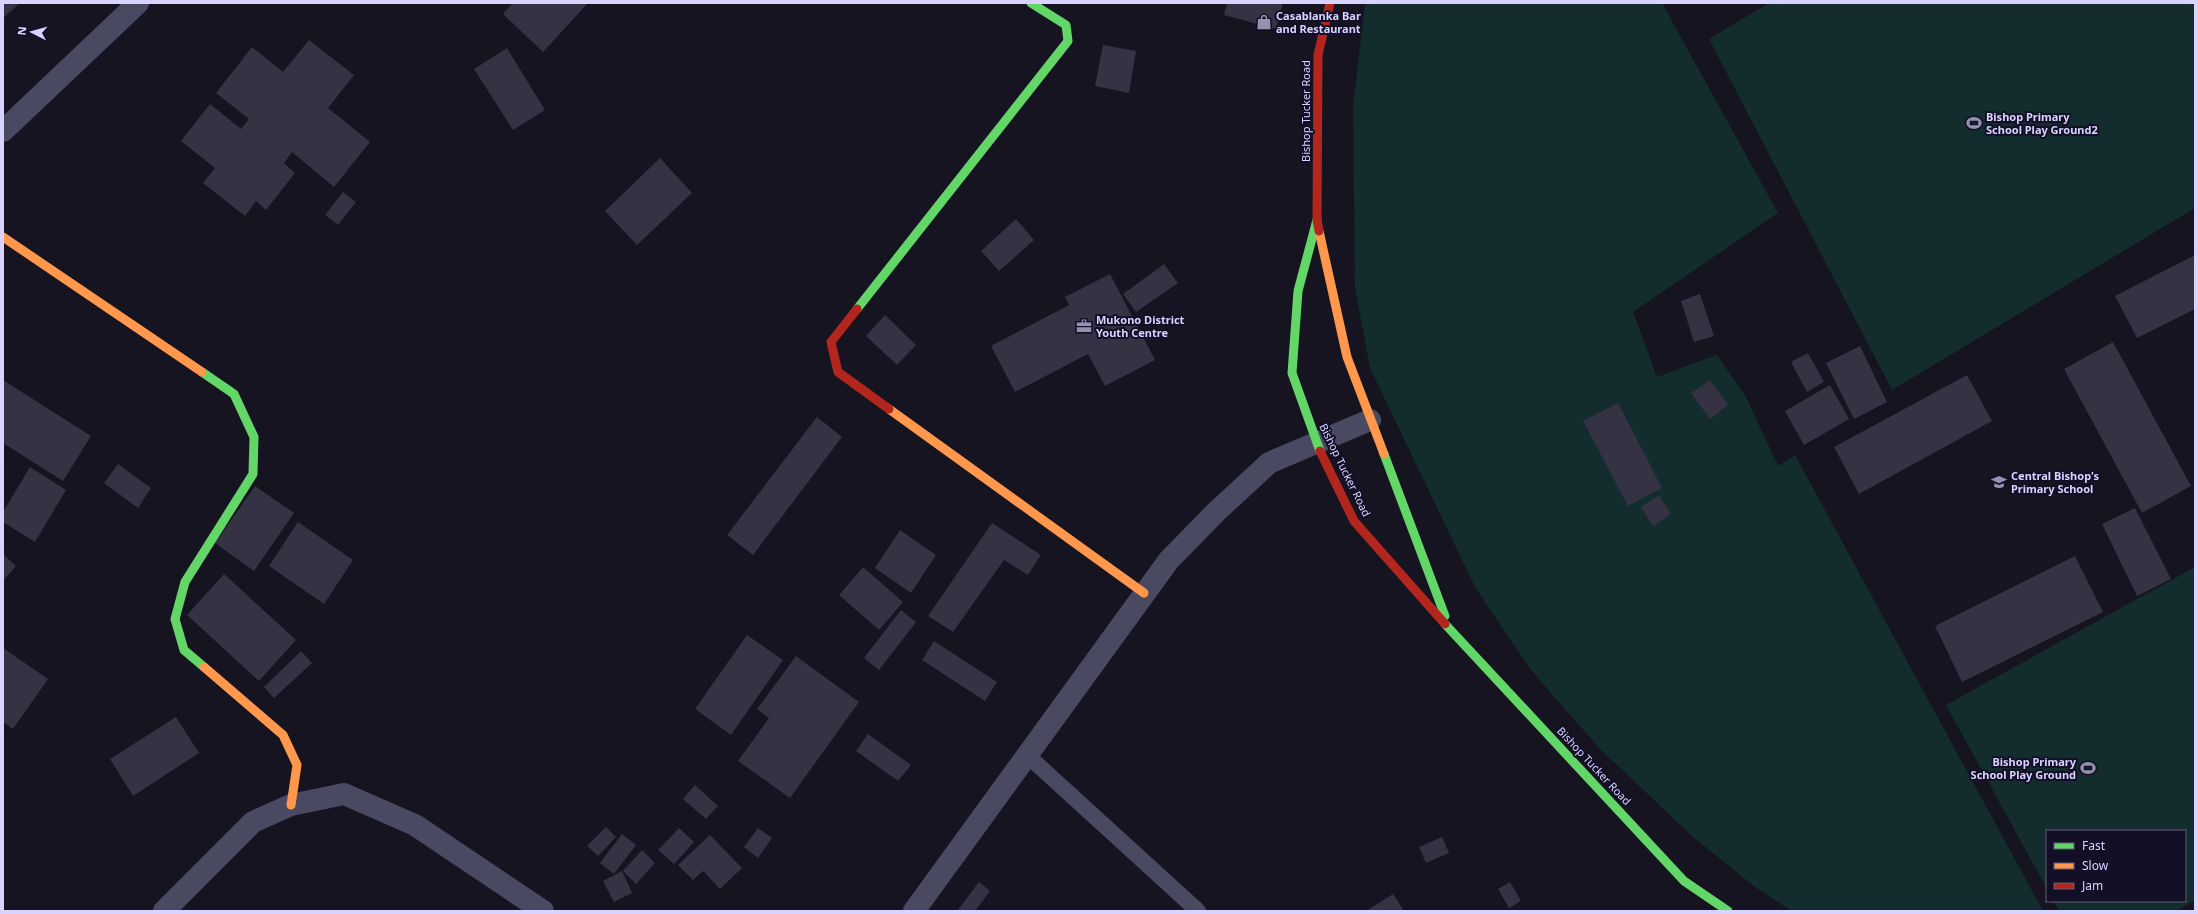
<svg xmlns="http://www.w3.org/2000/svg" width="2198" height="914" font-family="'Noto Sans',sans-serif">
<rect width="100%" height="100%" fill="#161421"/>
<path fill="#132c2d" d="M1365,3H1662L1778,213L1633,312L1657,377L1717,355L1746,397L1778,466L1795,455L2043,911H1792L1755,887L1693,837L1600,749L1530,669L1475,587L1370,368L1355,288L1353,108Z
M1769,3H2195V208L1892,390L1709,39Z
M2195,567V900L2176,911H2059L2053,901H2185V831H2047V889L1946,705Z"/>
<path fill="#343243" d="M3,3H20L3,18Z
M513,3H588L543,52L503,14Z
M1227,3H1283L1276,29L1224,15Z
M309,40L354,75L328,108L370,142L334,187L292,152L284,163L295,173L266,210L256,201L245,216L203,183L215,168L181,141L210,104L241,129L249,119L216,93L252,47L283,72Z
M1103,45L1136,51L1129,93L1095,86Z
M507,48L545,110L513,130L474,69Z
M660,158L692,193L637,245L605,211Z
M343,192L356,202L338,225L325,215Z
M1016,219L1034,240L999,271L981,251Z
M2195,255V309L2137,338L2115,296Z
M1164,264L1178,283L1136,312L1123,294Z
M1110,274L1155,360L1105,386L1088,354L1015,392L991,346L1069,305L1065,297Z
M1700,294L1714,336L1694,342L1681,301Z
M885,315L916,345L897,365L866,336Z
M2113,342L2191,486L2142,513L2064,369Z
M1860,346L1887,402L1854,419L1826,363Z
M1808,353L1824,382L1807,392L1791,362Z
M1967,375L1992,421L1859,494L1834,447Z
M3,380L91,436L63,481L3,443Z
M1710,380L1728,405L1710,419L1691,393Z
M1830,385L1849,419L1804,445L1785,411Z
M1618,403L1662,488L1628,506L1583,421Z
M817,417L842,437L753,555L727,535Z
M118,464L151,488L138,508L104,483Z
M30,467L66,490L35,542L3,522V512Z
M255,486L294,513L254,571L215,543Z
M1659,495L1671,514L1653,526L1641,507Z
M2135,508L2171,579L2137,596L2102,524Z
M298,522L353,560L324,604L269,566Z
M992,523L1041,555L1028,575L1004,560L953,632L928,616Z
M900,530L936,555L911,593L875,568Z
M3,554L16,566L3,581Z
M2075,556L2103,612L1962,682L1935,626Z
M863,567L903,602L879,630L839,595Z
M224,574L296,640L259,681L187,615Z
M901,610L916,622L879,670L864,658Z
M747,635L783,660L731,735L695,709Z
M934,641L997,682L985,701L922,660Z
M3,648L48,679L13,729L3,722Z
M301,651L312,663L274,698L264,687Z
M796,656L859,702L790,798L738,761L769,718L757,709Z
M176,717L199,753L133,796L110,759Z
M868,734L911,765L898,781L856,751Z
M695,785L718,806L706,819L683,799Z
M606,827L616,837L598,856L587,846Z
M679,828L694,842L674,864L658,850Z
M758,828L772,838L758,858L744,847Z
M622,834L636,845L614,874L600,863Z
M710,835L742,868L720,889L703,871L693,880L678,865Z
M1442,837L1449,853L1426,863L1419,847Z
M642,850L655,863L636,884L623,871Z
M622,871L632,893L614,902L603,881Z
M979,882L990,891L975,911H957Z
M1510,882L1521,901L1509,908L1498,889Z
M1393,894L1404,911H1366Z"/>
<g fill="none" stroke-linecap="round" stroke-linejoin="round">
<path stroke="#4a4962" stroke-width="16" d="M1027,755L1198,911"/>
<path stroke="#4a4962" stroke-width="22" d="M3,131L138,3
M164,911L253,822L291,805L344,794L415,825L543,911
M914,911L1169,560L1217,511L1269,463L1370,420"/>
<path stroke="#63d668" stroke-width="9" d="M1317,220L1298,291L1292,373L1320,451
M857,309L1068,41L1066,25L1031,3
M202,372L234,394L254,437L253,474L185,582L175,619L184,650L204,667
M1384,454L1445,616
M1445,624L1684,881L1728,911"/>
<path stroke="#ff974d" stroke-width="9" d="M1319,231L1347,357L1384,454
M3,237L202,372
M889,409L1144,593
M204,667L283,735L297,765L291,805"/>
<path stroke="#b3261e" stroke-width="9" d="M1319,231L1317,220L1318,55L1330,3
M857,309L831,342L838,372L889,409
M1320,451L1354,521L1445,624"/>
</g>
<defs>
<g id="shop-bare" transform="scale(1.2)"><path d="M-5-2.5h2.3a2.7 3.5 0 0 1 5.4 0H5L5.5 6h-11ZM-1.5-2.5h3a1.5 2.3 0 0 0-3 0Z" fill="#9591b1" stroke="#130f26" stroke-width="2.5" paint-order="stroke"/></g>
<g id="stadium-bare" transform="scale(1.2)"><path d="M0-5a6.5 5 0 1 0 0 10a6.5 5 0 1 0 0-10ZM-3.5-1.8h7v3.6h-7Z" fill="#9591b1" stroke="#130f26" stroke-width="2.5" paint-order="stroke"/></g>
<g id="office-bare" transform="scale(1.2)"><path d="M-6-3h4V-5.5h4V-3h4V5H-6ZM-1-4.5V-3h2v-1.5ZM-6 0V1H6V0Z" fill="#9591b1" stroke="#130f26" stroke-width="2.5" paint-order="stroke"/></g>
<g id="school-bare" transform="scale(1.2)"><path d="M0-5L7-2L0 1L-7-2ZM-4 1L0 2.5L4 1V4Q0 6-4 4Z" fill="#9591b1" stroke="#130f26" stroke-width="2.5" paint-order="stroke"/></g>
</defs>
<g fill-rule="evenodd">
<use href="#shop-bare" x="1264" y="22"/>
<use href="#stadium-bare" x="1974" y="123"/>
<use href="#office-bare" x="1084" y="326"/>
<use href="#school-bare" x="1999" y="482"/>
<use href="#stadium-bare" x="2088" y="768"/>
</g>
<g text-anchor="middle" stroke-width="4" stroke-linejoin="round" paint-order="stroke">
<g font-size="11" font-weight="bold" fill="#d9d4ff" stroke="#130f26" text-anchor="start">
<text x="1276" y="20">Casablanka Bar<tspan x="1276" dy="13">and Restaurant</tspan></text>
<text x="1986" y="121">Bishop Primary<tspan x="1986" dy="13">School Play Ground2</tspan></text>
<text x="1096" y="324">Mukono District<tspan x="1096" dy="13">Youth Centre</tspan></text>
<text x="2011" y="480">Central Bishop's<tspan x="2011" dy="13">Primary School</tspan></text>
<text x="2076" y="766" text-anchor="end">Bishop Primary<tspan x="2076" dy="13">School Play Ground</tspan></text>
</g>
<g font-size="11" fill="#d9d4ff" stroke="#130f26">
<text transform="translate(1306 111) rotate(-90)" y="4">Bishop Tucker Road</text>
<text transform="translate(1345 470) rotate(64)" y="4">Bishop Tucker Road</text>
<text transform="translate(1594 766) rotate(47)" y="4">Bishop Tucker Road</text>
</g>
</g>
<rect width="2198" height="914" fill="none" stroke="#d9d4ff" stroke-width="8"/>
<rect x="2046" y="830" width="140" height="72" fill="#130f26" stroke="#625e7d"/>
<rect x="2054" y="843" width="20" height="6" fill="#63d668" stroke="#625e7d"/>
<text x="2082" y="850" font-size="12" fill="#d9d4ff">Fast</text>
<rect x="2054" y="863" width="20" height="6" fill="#ff974d" stroke="#625e7d"/>
<text x="2082" y="870" font-size="12" fill="#d9d4ff">Slow</text>
<rect x="2054" y="883" width="20" height="6" fill="#b3261e" stroke="#625e7d"/>
<text x="2082" y="890" font-size="12" fill="#d9d4ff">Jam</text>
<g transform="translate(32 32) rotate(276)" stroke="#130f26" stroke-width="3" paint-order="stroke">
<path d="M0-3L7 15L0 10L-7 15Z" fill="#d9d4ff"/>
<text y="-6" font-size="11" font-weight="bold" text-anchor="middle" fill="#d9d4ff">N</text>
</g>
</svg>
